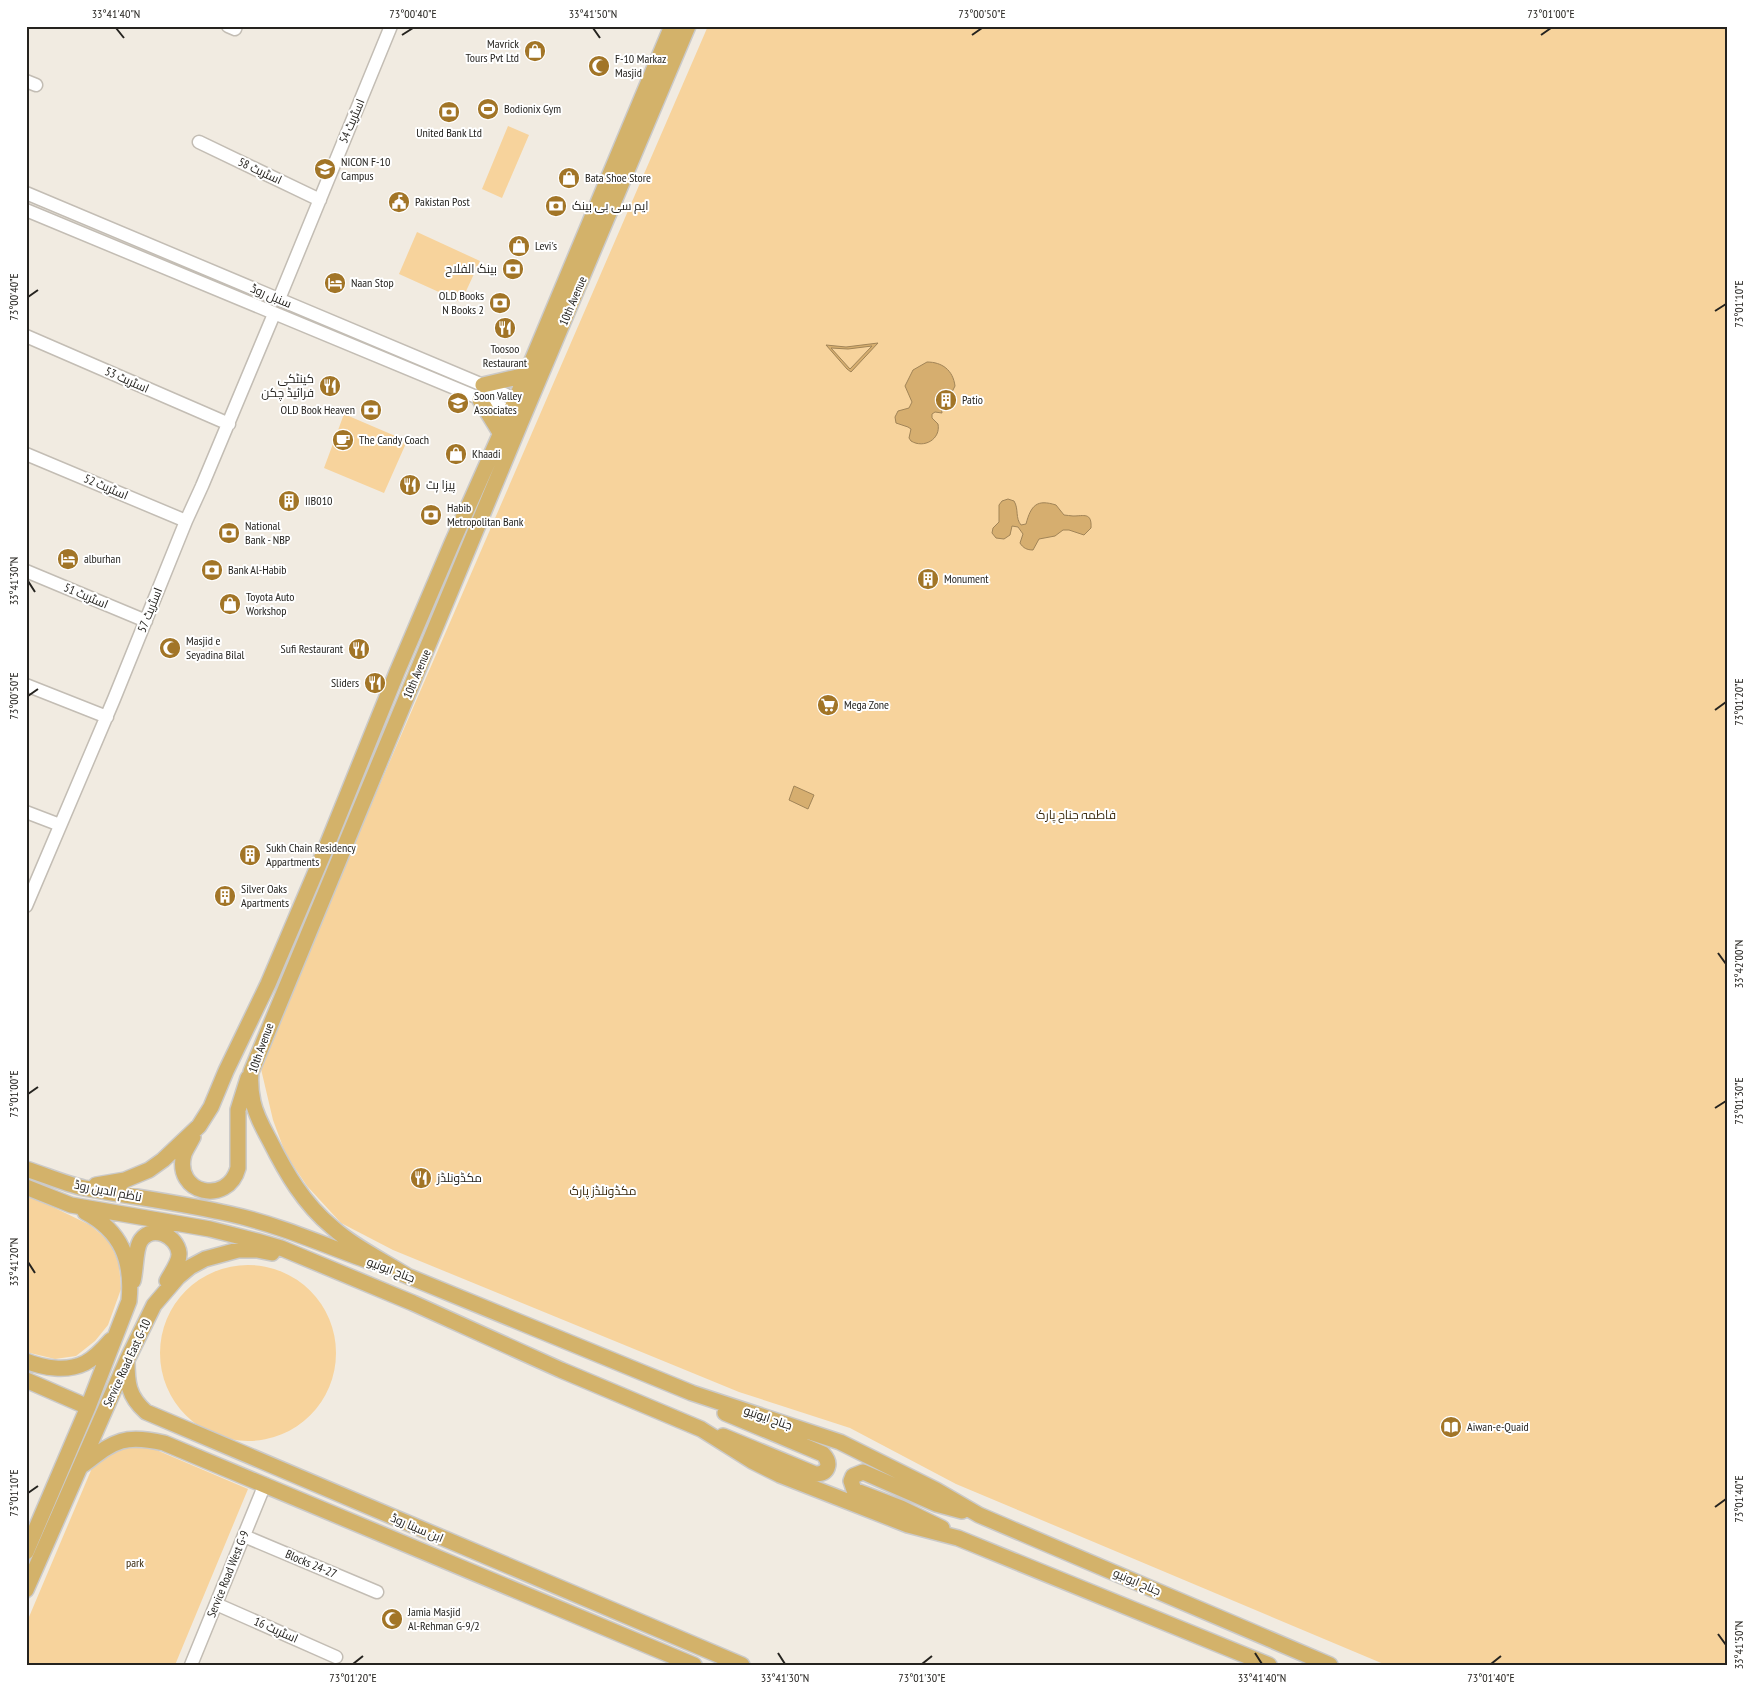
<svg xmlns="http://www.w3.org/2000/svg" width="1753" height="1691" font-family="'PT Sans Narrow',Cairo,sans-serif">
<rect width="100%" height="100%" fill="#f1ebe1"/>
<path fill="#f7d39c" d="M708,26H1727V1665H1386L956,1484L850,1428L739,1392L393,1250L341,1223L307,1186L286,1155L273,1120L261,1069L265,1058V1055L284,1006Z
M508,126L529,135L502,198L482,189Z
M417,232L480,261L461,302L399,274Z
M344,414L407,441L384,493L324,468Z
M26,1194L90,1225L110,1242L119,1264L121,1289L108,1325L95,1341L76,1356L55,1359L26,1352Z
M160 1353a88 88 0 1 1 176 0a88 88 0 1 1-176 0Z
M147,1446L248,1489L175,1665H26V1624L95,1461L119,1449Z"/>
<path fill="#d6ae6f" stroke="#a18457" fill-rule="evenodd" d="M878,343L851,372L847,369L826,345L846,347ZM872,346L850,369L831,348L848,349Z
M927,362C942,362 953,370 955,386L951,394L944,396L940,399L942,413L935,412L932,414V418L938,424C941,439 924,449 911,441L909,438L911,429L908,427L896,423L895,417L898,411L909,408L912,402L905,386L913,370Z
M1008,499L1014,501C1019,509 1015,518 1021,525L1026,524C1031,505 1037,499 1056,505L1064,515C1067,515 1070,516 1073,516C1084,516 1092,512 1091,528L1084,535L1069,530H1063L1055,536L1039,539L1033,550C1027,550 1023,548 1020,543L1023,534L1018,527L1012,526L1010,535L1004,539L996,538L992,533L993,528L999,522V505L1002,501Z
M794,786L814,795L808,809L789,800Z"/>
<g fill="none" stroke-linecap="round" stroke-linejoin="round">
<g stroke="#c3bdb4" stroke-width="15">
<path id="minor" d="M228,26L235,29L236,26
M26,81L36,85
M199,142L320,200
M26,193L516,399
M26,210L510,411
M279,299L391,26
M26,336L229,424
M26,454L186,521
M26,571L146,621
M26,685L107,717
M26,812L60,825
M26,906L114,699L186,521L202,486L274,314
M244,1536L377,1592
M216,1604L336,1657
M191,1665L265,1484"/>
</g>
<g stroke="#cbcac9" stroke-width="18">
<path id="major" d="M483,385L526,375
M480,400L501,434
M193,1137C190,1143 186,1149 184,1154C173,1194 228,1206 238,1168V1110L248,1078
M26,1169C45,1175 65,1184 84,1188C133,1197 182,1203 230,1214C280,1225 326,1246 374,1263
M96,1185L125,1180L149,1170L163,1160L199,1126L211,1107L226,1071L268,984L325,850L397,672L452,543L516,399L672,26
M26,1187L71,1205L210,1229L257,1241L281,1248L413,1303L561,1370L701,1429L752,1461L780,1475L908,1525L958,1538L1269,1665
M400,1273L692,1393L840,1442L936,1490L979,1515L1330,1665
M409,1277C384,1261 354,1247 332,1227C304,1204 286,1173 270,1141C263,1128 256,1116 253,1102C251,1092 250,1082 251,1072L520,424L688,26
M133,1281C136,1270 135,1248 141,1240C153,1224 177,1236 179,1253C180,1262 171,1273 167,1281
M127,1360C127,1383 128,1396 146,1412L742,1665
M26,1361C43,1368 67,1372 85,1363C95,1358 104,1348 111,1340
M26,1380L88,1407
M723,1436L815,1474C828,1474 832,1464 823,1454L725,1413
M80,1467C113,1443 120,1433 164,1443L694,1665
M942,1528L901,1508L854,1490L851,1481L853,1476L863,1472L936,1504L962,1511
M26,1552L88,1407L129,1301C133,1260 121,1231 85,1212
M26,1590L127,1360L154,1305L178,1277L190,1267L205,1259L238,1250H257L272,1253"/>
</g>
<use href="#minor" stroke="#fff" stroke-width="12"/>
<use href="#major" stroke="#d3b26a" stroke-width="15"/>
</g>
<path fill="none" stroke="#25231f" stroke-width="2" d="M116,28L124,38M593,28L600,38M402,35L413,28M972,35L982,28M1541,35L1551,28M28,297L38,290M1715,311L1726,304M28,581L35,592M28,696L38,689M1715,710L1726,702M1718,953L1726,964M28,1094L38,1087M1715,1108L1726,1101M28,1262L35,1273M28,1493L38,1486M1715,1507L1726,1499M1718,1634L1726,1645M778,1653L785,1664M1255,1653L1262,1664M353,1664L363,1656M922,1664L932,1656M1491,1664L1501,1656"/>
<defs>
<g id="shop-disc" transform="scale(1.125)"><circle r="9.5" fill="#a27527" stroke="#fff"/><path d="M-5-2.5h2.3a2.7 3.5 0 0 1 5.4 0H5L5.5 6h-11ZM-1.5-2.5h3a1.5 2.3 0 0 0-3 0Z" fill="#fff"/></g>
<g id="mosque-disc" transform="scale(1.125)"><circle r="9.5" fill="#a27527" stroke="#fff"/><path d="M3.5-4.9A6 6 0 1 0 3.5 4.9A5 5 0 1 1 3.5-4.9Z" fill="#fff"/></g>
<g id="stadium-disc" transform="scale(1.125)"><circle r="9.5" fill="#a27527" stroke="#fff"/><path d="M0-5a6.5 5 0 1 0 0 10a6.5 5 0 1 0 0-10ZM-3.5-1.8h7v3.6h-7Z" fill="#fff"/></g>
<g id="bank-disc" transform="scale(1.125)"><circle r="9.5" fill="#a27527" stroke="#fff"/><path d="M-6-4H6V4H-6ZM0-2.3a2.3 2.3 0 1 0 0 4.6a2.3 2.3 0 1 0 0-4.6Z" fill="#fff"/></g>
<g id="university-disc" transform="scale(1.125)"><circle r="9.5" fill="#a27527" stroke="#fff"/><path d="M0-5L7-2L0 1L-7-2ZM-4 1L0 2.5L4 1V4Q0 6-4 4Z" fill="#fff"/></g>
<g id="civic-disc" transform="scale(1.125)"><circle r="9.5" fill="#a27527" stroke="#fff"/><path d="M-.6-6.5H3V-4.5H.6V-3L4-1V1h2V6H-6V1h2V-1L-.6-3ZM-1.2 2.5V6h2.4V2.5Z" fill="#fff"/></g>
<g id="hotel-disc" transform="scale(1.125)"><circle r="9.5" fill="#a27527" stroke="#fff"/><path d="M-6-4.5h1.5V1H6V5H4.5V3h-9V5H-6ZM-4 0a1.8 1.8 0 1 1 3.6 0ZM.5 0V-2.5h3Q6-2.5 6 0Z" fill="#fff"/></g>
<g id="restaurant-disc" transform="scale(1.125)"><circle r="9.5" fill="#a27527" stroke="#fff"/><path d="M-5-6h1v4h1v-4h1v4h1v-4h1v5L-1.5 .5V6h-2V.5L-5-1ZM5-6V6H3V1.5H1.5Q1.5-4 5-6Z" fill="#fff"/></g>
<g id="building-disc" transform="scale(1.125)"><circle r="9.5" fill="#a27527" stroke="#fff"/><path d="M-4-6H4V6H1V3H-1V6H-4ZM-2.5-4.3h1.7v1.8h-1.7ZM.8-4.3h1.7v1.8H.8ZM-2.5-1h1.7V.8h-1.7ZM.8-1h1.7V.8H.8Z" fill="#fff"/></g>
<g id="school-disc" transform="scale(1.125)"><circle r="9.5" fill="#a27527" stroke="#fff"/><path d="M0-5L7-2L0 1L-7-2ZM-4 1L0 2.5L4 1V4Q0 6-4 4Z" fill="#fff"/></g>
<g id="cafe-disc" transform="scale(1.125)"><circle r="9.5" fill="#a27527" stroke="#fff"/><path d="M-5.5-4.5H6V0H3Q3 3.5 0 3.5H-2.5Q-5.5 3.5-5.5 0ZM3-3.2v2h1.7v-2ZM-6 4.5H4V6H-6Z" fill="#fff"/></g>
<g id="supermarket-disc" transform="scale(1.125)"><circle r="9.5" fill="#a27527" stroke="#fff"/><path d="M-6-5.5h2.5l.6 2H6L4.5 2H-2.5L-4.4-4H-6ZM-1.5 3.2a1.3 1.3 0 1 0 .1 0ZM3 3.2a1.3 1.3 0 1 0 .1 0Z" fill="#fff"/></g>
<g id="library-disc" transform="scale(1.125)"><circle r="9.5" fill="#a27527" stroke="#fff"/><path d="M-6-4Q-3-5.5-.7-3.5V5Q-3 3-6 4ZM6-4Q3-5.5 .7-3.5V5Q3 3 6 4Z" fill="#fff"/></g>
</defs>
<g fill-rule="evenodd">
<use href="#shop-disc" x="535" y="51"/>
<use href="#mosque-disc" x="599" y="66"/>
<use href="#stadium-disc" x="488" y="109"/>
<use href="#bank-disc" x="449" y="112"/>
<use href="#university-disc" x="325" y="169"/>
<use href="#shop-disc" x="569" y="178"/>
<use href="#civic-disc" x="399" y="202"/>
<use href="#bank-disc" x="556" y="206"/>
<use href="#shop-disc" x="519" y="246"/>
<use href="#bank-disc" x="513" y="269"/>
<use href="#hotel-disc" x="335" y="283"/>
<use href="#bank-disc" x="500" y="303"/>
<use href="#restaurant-disc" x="505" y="328"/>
<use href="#restaurant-disc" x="330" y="386"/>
<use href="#building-disc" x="946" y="400"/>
<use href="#school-disc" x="458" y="403"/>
<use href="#bank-disc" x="371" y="410"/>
<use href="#cafe-disc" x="343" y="440"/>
<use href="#shop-disc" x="456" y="454"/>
<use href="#restaurant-disc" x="410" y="485"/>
<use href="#building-disc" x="289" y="501"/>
<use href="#bank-disc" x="431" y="515"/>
<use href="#bank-disc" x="229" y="533"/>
<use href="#hotel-disc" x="68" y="559"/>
<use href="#bank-disc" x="212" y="570"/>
<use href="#building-disc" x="928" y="579"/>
<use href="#shop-disc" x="230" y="604"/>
<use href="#mosque-disc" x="170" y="648"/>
<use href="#restaurant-disc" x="359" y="649"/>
<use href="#restaurant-disc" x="375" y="683"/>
<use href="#supermarket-disc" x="828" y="705"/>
<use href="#building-disc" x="250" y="855"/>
<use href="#building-disc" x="225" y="896"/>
<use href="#restaurant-disc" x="421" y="1178"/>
<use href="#library-disc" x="1451" y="1427"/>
<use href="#mosque-disc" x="392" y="1619"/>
</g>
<g text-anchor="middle" stroke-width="4" stroke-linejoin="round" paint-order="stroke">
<g font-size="12" fill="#25231f" stroke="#fff" text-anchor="start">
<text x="519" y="48" text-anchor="end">Mavrick<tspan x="519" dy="14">Tours Pvt Ltd</tspan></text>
<text x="615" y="63">F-10 Markaz<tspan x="615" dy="14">Masjid</tspan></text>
<text x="504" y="113">Bodionix Gym</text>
<text x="449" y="137" text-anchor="middle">United Bank Ltd</text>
<text x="341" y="166">NICON F-10<tspan x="341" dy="14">Campus</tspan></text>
<text x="585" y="182">Bata Shoe Store</text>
<text x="415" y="206">Pakistan Post</text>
<text x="572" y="210">ایم سی بی بینک</text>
<text x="535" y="250">Levi's</text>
<text x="497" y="273" text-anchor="end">بینک الفلاح</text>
<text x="351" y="287">Naan Stop</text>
<text x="484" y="300" text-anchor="end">OLD Books<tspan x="484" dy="14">N Books 2</tspan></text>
<text x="505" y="353" text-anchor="middle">Toosoo<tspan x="505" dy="14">Restaurant</tspan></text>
<text x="314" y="383" text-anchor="end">کینٹکی<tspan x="314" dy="14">فرائیڈ چکن</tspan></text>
<text x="474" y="400">Soon Valley<tspan x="474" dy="14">Associates</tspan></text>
<text x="962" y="404">Patio</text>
<text x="355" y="414" text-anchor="end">OLD Book Heaven</text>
<text x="359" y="444">The Candy Coach</text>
<text x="472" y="458">Khaadi</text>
<text x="426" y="489">پیزا ہٹ</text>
<text x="305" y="505">IIB010</text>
<text x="447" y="512">Habib<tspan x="447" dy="14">Metropolitan Bank</tspan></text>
<text x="245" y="530">National<tspan x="245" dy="14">Bank - NBP</tspan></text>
<text x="84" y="563">alburhan</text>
<text x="228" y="574">Bank Al-Habib</text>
<text x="944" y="583">Monument</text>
<text x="246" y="601">Toyota Auto<tspan x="246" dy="14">Workshop</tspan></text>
<text x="186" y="645">Masjid e<tspan x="186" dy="14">Seyadina Bilal</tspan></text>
<text x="343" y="653" text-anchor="end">Sufi Restaurant</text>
<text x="359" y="687" text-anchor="end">Sliders</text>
<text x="844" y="709">Mega Zone</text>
<text x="266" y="852">Sukh Chain Residency<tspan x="266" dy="14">Appartments</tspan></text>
<text x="241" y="893">Silver Oaks<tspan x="241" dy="14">Apartments</tspan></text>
<text x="437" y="1182">مکڈونلڈز</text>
<text x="1467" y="1431">Aiwan-e-Quaid</text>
<text x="408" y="1616">Jamia Masjid<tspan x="408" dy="14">Al-Rehman G-9/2</tspan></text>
</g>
<g font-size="12" fill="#25231f" stroke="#fff">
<text transform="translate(352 121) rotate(-67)" y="4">اسٹریٹ 54</text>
<text transform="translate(260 171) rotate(25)" y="4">اسٹریٹ 58</text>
<text transform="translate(271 296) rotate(23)" y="4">سنبل روڈ</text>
<text transform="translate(573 301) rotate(-67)" y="4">10th Avenue</text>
<text transform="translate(127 380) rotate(24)" y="4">اسٹریٹ 53</text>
<text transform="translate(106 487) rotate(23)" y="4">اسٹریٹ 52</text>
<text transform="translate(86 596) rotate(23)" y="4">اسٹریٹ 51</text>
<text transform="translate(150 610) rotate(-68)" y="4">اسٹریٹ 57</text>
<text transform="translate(417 674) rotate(-67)" y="4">10th Avenue</text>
<text transform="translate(261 1048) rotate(-70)" y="4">10th Avenue</text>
<text transform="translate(108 1191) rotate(11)" y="4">ناظم الدین روڈ</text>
<text transform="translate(391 1270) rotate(21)" y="4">جناح ایونیو</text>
<text transform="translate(127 1363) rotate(-65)" y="4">Service Road East G-10</text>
<text transform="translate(768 1418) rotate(19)" y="4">جناح ایونیو</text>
<text transform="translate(417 1528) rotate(23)" y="4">ابن سینا روڈ</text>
<text transform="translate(311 1564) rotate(23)" y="4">Blocks 24-27</text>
<text transform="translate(228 1574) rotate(-68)" y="4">Service Road West G-9</text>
<text transform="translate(1137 1582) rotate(23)" y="4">جناح ایونیو</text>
<text transform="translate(276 1630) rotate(24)" y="4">اسٹریٹ 16</text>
</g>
<g font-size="12" fill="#39280c" stroke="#fff">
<text x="1076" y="819">فاطمہ جناح پارک</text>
<text x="603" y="1195">مکڈونلڈز پارک</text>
<text x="135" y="1567">park</text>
</g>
</g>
<rect width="1753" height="1691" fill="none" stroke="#ffffff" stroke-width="55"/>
<rect x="28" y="28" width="1698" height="1636" fill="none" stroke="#25231f" stroke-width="2"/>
<g font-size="12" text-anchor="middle" fill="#25231f">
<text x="116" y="18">33°41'40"N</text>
<text x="413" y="18">73°00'40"E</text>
<text x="593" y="18">33°41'50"N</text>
<text x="982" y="18">73°00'50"E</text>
<text x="1551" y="18">73°01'00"E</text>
<text transform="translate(14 297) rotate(-90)" y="4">73°00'40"E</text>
<text transform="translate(1739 304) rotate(-90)" y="4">73°01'10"E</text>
<text transform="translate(14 581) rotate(-90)" y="4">33°41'30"N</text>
<text transform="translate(14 696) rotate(-90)" y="4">73°00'50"E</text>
<text transform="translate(1739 702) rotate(-90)" y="4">73°01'20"E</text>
<text transform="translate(1739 964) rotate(-90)" y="4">33°42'00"N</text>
<text transform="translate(14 1094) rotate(-90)" y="4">73°01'00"E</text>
<text transform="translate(1739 1101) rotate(-90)" y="4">73°01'30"E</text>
<text transform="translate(14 1262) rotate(-90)" y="4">33°41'20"N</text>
<text transform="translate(14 1493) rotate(-90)" y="4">73°01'10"E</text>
<text transform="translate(1739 1499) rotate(-90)" y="4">73°01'40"E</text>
<text transform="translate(1739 1645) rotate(-90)" y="4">33°41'50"N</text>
<text x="353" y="1682">73°01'20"E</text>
<text x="785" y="1682">33°41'30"N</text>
<text x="922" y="1682">73°01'30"E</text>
<text x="1262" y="1682">33°41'40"N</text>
<text x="1491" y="1682">73°01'40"E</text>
</g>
</svg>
